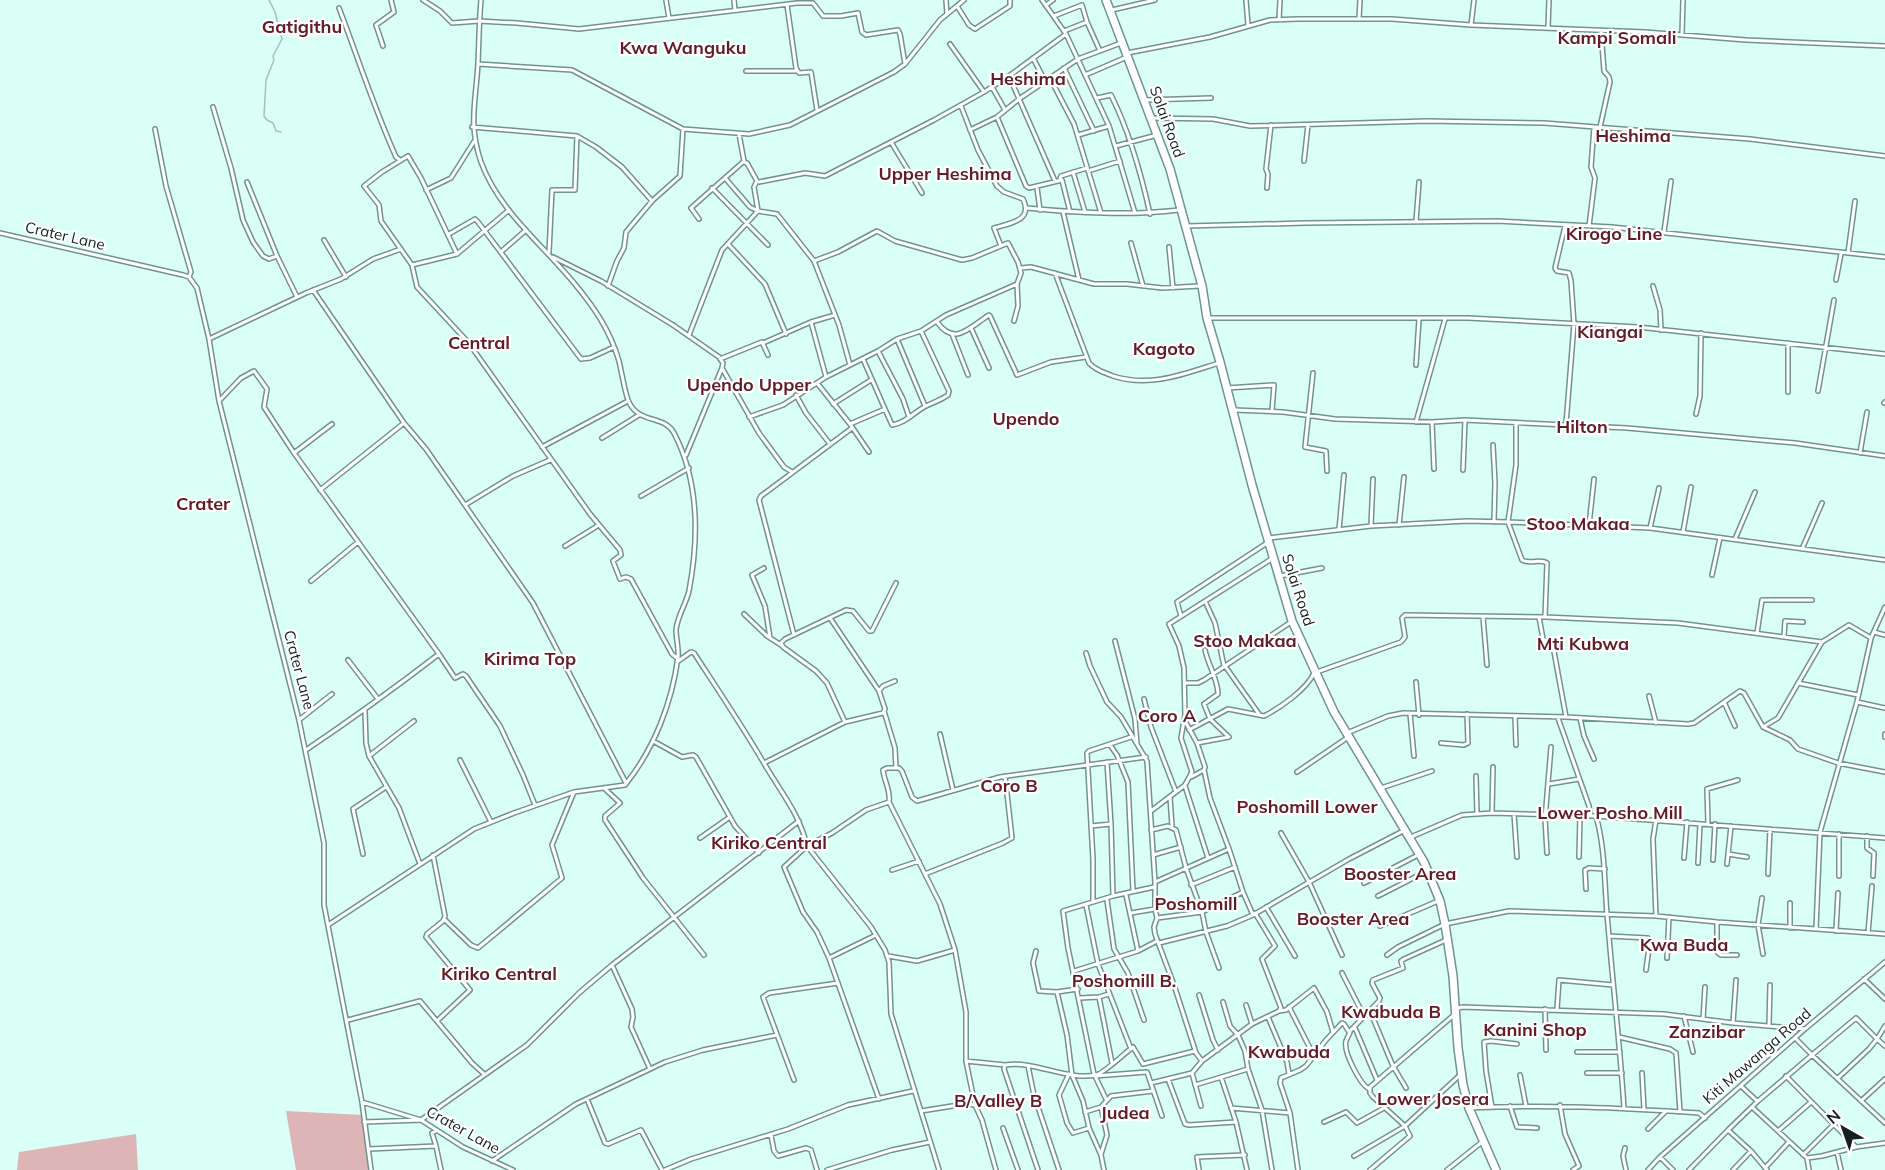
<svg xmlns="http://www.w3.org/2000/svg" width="1885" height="1170" font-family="Mulish,sans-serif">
<rect width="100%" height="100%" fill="#d9fff7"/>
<path fill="#deb5b7" d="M286,1111L363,1115L372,1170H296Z
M136,1134L138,1170H17L19,1152Z"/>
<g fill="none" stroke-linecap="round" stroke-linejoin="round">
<path stroke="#9ac5bd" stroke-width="1.5" d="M269,0L275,12L282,39L273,56L274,60L266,80L264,116L267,120L273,123L276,131L281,132"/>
<g stroke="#70948d" stroke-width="6">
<path id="street" d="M423,0L440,11L452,23L479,21L517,23L579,29L797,3H813L823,16H841L858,13L862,32L866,35L898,30L900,34L905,64
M666,0L669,18
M734,0L735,10
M946,0L947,14
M1042,0L1066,34L1109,126L1135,213
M1246,0L1248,25
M787,5L796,68L799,73L811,72L817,110
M1046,5L1053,0
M957,6L969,25L975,29L1010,6V0
M339,8C358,58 374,108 396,157L400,160
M1112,10L1155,0
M1054,16L1082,5L1087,22
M1359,19L1360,0
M1279,20L1280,0
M1471,25L1474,0
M1548,28L1549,0
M1064,31L1087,22L1100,51
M1682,34L1683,0
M950,44L984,92
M383,46L376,25L394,12L391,0
M1127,53L1210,37L1270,20L1298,19H1392L1471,25L1645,32L1746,40L1885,46
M1033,58L1045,81
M478,64L572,70L683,129L749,134L790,125L894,72L905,64L940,20L964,0
M1064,68L1094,131
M746,71H797
M1085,75L1127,57
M1009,76L1055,181
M1050,78L1074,124L1101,213
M992,87L1005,110
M1097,98L1111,95C1130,133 1141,173 1150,214
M1145,100L1211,98
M961,106L978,150L997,186L1004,192L1023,199C1033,220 1012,223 994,228L1001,246
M213,107L231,168L243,220L253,242L263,256L269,259L277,256
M997,117L1026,186L1029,188L1062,180L1070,212
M1152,118L1213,119L1250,126L1427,121L1544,123L1750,139L1885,156
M472,127L577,136L596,147L622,167L652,201
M1600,127L1610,82L1609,77L1604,71L1601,31
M155,129L166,186L191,272L189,277
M970,130L997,117L1019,99L1078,59L1121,43
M739,134L744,161
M1078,135L1109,126
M891,142L922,193
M1116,146L1157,135
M1304,161L1308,125
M1088,171L1120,161
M1073,172L1085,212
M725,178L750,207L758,211
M1060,179L1061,176L1087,168
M757,181L754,187L758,211
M247,182L277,256L297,297
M712,188L768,245
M1037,188L1040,210
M1267,188L1268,174L1266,169L1271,125
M426,190L451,178L475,140
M1027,208C1078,213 1129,216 1179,210
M1063,212L1079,280
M699,219L691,208L743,162L747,163L757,181L759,182L805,173L825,176L934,120L984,92L1009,76L1066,34
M1416,222L1419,182
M1187,226L1306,223L1497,221L1612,227L1885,257
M1565,226L1555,268L1557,271L1569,273L1571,281L1574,324L1566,424
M1589,226L1595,178L1591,167L1594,127
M1664,232L1671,181
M0,233L183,275L189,277L197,288L209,339L219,401L299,720L324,843V905L362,1102L421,1120L463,1147L513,1170
M449,234L475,219L478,222L581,359L590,358L614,347
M324,240L346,277
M1131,243L1143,286
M728,244L765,284L786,334
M1169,247L1173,288
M502,251L526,230
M549,252L552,190H575L577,136
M1848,253L1855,201
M457,254L421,178L408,156L382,172L364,186L379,205L381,221L412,265L417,287L468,342L590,514L620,550L621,555L613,561L620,579L626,577L631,579L672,654L678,659
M553,257L601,281L673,325L719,357L723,363L722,368L759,433L784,467L792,472
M814,261L838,252L877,231L895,241L962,260L972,258L1008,243L1018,262L1021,273L1017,284L1018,306L1014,321
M412,265L457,254L509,210
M1021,268L1031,267L1094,284H1127L1162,288L1200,286
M1055,273L1089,363C1095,370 1105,373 1113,376C1150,388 1184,374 1219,363
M1836,280L1841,254
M608,286L617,261L624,248L626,232L652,201L680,176L683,129
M1653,286L1660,310L1661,330
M313,290L404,423L426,449L533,603L626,783
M1208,318H1468L1638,327L1885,354
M811,322L826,377
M937,322C955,347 970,327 989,315L990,316L1017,375L1051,362L1086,357
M971,328L989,368
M952,334L968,375
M689,335L722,250L758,211L777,214L814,261L839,325L850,365
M209,339L306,293L341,279L373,259L401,249
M897,339L925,406
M763,343L811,322L835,315
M878,351L903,399L909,417
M720,359L762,342L768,355
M863,359L892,425C906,423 914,412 926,406C934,402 941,400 948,395L949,391L921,331
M1416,365L1419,319
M1313,373L1305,447L1326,451L1327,471
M817,383L850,424L869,452
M1227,388L1274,385L1272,411
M1818,391L1834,300
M1788,392V343
M796,395L806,413L830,444
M219,401L241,378L254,371L267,389L264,407L294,453L439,654
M1884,403L1885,402
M833,404L871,380
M1234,410L1283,412L1335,419L1432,422L1465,420L1627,428L1795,443L1885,456
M1696,414L1700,396L1701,333
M749,417L783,405L826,377L878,351L897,339L921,331L946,315L1017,284
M1416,422L1445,319
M1432,422L1434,469
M1516,423V465L1508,522L1522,560C1530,565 1540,558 1547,563L1545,617
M850,424L885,409
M602,438L639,415
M1493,445L1495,483L1494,522
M542,447L628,401
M294,453L332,424
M1860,453L1867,412
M686,455L722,368
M1463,470L1465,420
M320,490L404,423
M641,496L689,468
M465,505L513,476L550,460
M1399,525L1404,477
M1589,525L1594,479
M1371,526L1373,479
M1650,528L1659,488
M1339,530L1344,475
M1683,532L1691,487
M1269,538L1371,526L1467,521L1508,522L1650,528L1885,560
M1735,539L1755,492
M565,546L599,525
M1802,549L1822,503
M764,568L752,575L765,606L770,638
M1712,575L1720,538
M1280,576L1322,568
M311,581L358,542
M1205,601L1215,623L1224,666
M744,614L767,636L781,645
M1181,616L1177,602L1267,543
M1483,617L1487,665
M1539,617L1543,639L1553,646L1566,717
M830,618L879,691
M1874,632L1885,635
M1757,633L1762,600H1812
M794,635L759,500L761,496L852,428
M1784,636L1785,621L1803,622
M1115,641L1135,719L1137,744
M1086,653L1090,666L1107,702L1121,717L1147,761L1155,882V909L1157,918L1154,927L1155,934L1174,985L1196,1053L1202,1061
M348,660L378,699
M677,662L691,652L694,653C718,690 743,727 765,765C781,792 800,815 807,846L871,927L885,950L889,962L891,1014L939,1170
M1225,666L1259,714
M1416,682L1419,715
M1186,683H1198L1204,680L1291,622
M1798,683L1858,695
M1649,696L1656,723
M1144,699L1151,727L1176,792
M1724,702L1735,726
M1857,702L1885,708
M365,711L366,743L369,756L399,808L420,864
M884,711L895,748L896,768
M1410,714L1414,756
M1515,716L1516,745
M1558,718L1589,806L1590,815
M1580,718L1584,736L1594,759
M299,720L332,694
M1185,721L1197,743L1205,767L1204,770L1191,777
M845,722L827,683L816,671L783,647L781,643L785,639L846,610L853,611L869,631H872L896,583
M1763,727L1778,718L1822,642
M1189,730L1228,709L1264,716C1280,708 1307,689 1314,673L1401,642L1405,637L1402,618L1405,615L1545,617L1678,623L1822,642L1849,625L1871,638
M1347,733L1388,716L1403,713L1566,717L1688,724L1694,723L1740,691L1744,693L1763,727L1790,740L1798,749L1838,763L1885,772
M940,734L953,790
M1885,737V734
M653,741L682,757L693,755L696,757L735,826L759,853
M1197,743L1229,737L1210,719L1204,704L1218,694C1218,679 1208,665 1205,650
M1441,743L1464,745L1468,743L1467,714
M1110,745L1117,755L1128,782L1133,891
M306,750C352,719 396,687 439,654L455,678L463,674L466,676L500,726L523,775L535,805
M369,756L414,721
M460,760L491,822
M764,763L845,722L883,713L885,709L879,691L883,686L895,681
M1297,772L1347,738
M1476,776L1477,814
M1549,784L1579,779
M1185,786L1208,858
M604,788L620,803L605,816V820L643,878L704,955
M1381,788L1432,771
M1170,797L1172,826
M889,802L940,904L955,950L966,1012V1061L975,1105
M1151,811L1185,785L1192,772L1181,738L1185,715L1184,668L1179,646L1169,624L1273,558
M1492,813L1493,767
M1514,814L1517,857
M1596,816C1606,851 1604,888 1608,925C1613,986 1620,1046 1624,1108
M1111,824L1113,896
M1708,824L1707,789L1738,780
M1091,826L1111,824L1107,762
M1151,830L1168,826L1176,830L1186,868L1202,912L1206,932L1219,968
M1281,833L1309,882L1342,955
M1839,834V876
M1867,836V848L1874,853L1873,876
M1411,837L1462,815L1492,813L1596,816L1885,838
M700,838L730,817
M1229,849L1243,892L1253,915
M1547,853L1545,819L1551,747
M363,854L353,809L386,787
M1728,854L1747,857
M433,855L445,916L443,921L427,934L426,937L470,990L438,1020
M1153,855L1181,847
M1579,857L1580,815
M1684,858L1687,822
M1713,860L1715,824
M1698,863L1700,824
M1727,864L1731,826
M892,870L919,861
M925,874L1003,843L1012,838L1005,776
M1768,874L1770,829
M1155,882L1229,849L1210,798L1204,770
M1364,883L1418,855
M1191,885L1235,867
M1586,889L1585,870L1589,868L1605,869
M1126,895L1138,951
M1378,896L1427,871
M1762,898L1758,925L1763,954
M1107,900L1114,949L1128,973L1144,1020
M1093,902V859L1087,753L1089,751L1131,737
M1086,905L1098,964L1131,1049
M1266,907L1295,956
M1131,913L1155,909
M1656,916L1653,839L1656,820
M1157,918L1202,912L1243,892
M444,919L471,945L478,948L562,878L552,845L574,792
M1717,922V952L1721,955H1737
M328,925L474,829L514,813L574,792L625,785C654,749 672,703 678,657C679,648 676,639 676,630C677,617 686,604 689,591C699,538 699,481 674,433C664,414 638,425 628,400C624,388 622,374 619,361C610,330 594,307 574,283C542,244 499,211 481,162C468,124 476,101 478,63C479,42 479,21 481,0
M1380,926L1438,901
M1790,928V903
M1816,929L1820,832L1857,702L1871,638L1885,607
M1836,931L1838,893
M1868,933L1872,886
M1609,936L1648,938L1650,940L1646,970
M1159,943L1227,926L1253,915L1349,859L1403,831
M1036,951L1033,963L1039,991L1057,992L1078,989
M1387,955L1398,947L1445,924L1509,911L1656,916L1717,922L1885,934
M888,956L917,961L955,950
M829,958L876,935
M1667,958L1669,917
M612,965L632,1009L633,1017L631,1027L650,1069
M1074,971L1138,951L1157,941
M1342,973L1364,1016
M1864,979L1885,999
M1057,992L1067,1035L1072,1075L1083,1101L1089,1128L1101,1155L1104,1170
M1199,995L1213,1040L1218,1050
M1099,997L1112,1063
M1080,998L1099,997L1109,994
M1223,1002L1230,1026L1238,1035L1245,1051L1248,1069L1262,1110L1272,1170
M1246,1005L1252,1024
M1289,1007L1314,1056
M1456,1009L1462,1007L1664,1014L1733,1023L1805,1029
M1545,1009L1546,1050
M1557,1009L1559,980L1613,985
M1279,1011L1286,1010L1314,988L1327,1012L1333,1032
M1370,1011L1393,1066L1406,1088
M1684,1016L1693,1052
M1268,1017L1287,1062L1289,1074
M1703,1019L1705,987
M348,1020L420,1001L472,1063L484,1074
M1733,1023L1736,980
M1769,1025L1770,985
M1885,1026L1877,1039L1885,1046
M1355,1028L1377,1080
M1350,1032C1349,1035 1347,1038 1346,1041C1343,1052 1360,1084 1369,1089
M1619,1037L1670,1049L1676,1053L1680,1112
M1577,1052H1620
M966,1061L1005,1065
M1028,1066L1034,1095L1059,1170
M1192,1073L1201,1106
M1587,1073H1622
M1642,1073L1644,1109
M1069,1074L1059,1095L1067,1123L1073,1133L1089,1128
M1094,1074L1068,948L1063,911L1113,896L1154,887
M1520,1075L1526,1106
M1786,1076L1856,1147
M1221,1077L1236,1122L1247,1170
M1838,1078L1869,1049L1877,1039L1856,1018L1812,1055L1885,1123
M1168,1079L1185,1124L1189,1125L1236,1122
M794,1080L763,997L769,993L838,983
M1151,1083L1192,1073L1202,1061L1252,1024L1279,1011L1281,1008L1262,959L1275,946L1255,913
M1195,1085L1248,1069
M1741,1086L1757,1101
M587,1099L605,1143L608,1144L641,1130L662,1170
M879,1099L829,958L817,932L803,912L784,867L807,846L832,833L866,810L889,802C891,791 884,781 883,770L887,768H899L902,771L912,797L917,801L1000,777L1146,757
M1106,1099L1095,1076L1147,1072L1162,1116
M1861,1101L1885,1079
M362,1102L371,1170
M1560,1105L1565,1134L1579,1166L1573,1170
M1510,1106L1517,1127L1537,1128
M1492,1107L1486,1071L1484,1042L1491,1041L1517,1044
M1752,1107L1807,1158L1822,1156L1856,1147L1885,1143
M1231,1108L1290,1113
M1469,1108C1546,1104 1622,1108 1699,1113L1705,1118
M921,1111L965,1104L975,1105L982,1120L996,1170
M1085,1112L1101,1107L1111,1096L1153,1091
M364,1122L421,1120L527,1045L579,993L612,965L799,821
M1324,1122L1346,1112L1357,1123L1384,1108
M1003,1128L1018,1170
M1648,1129L1666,1111
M1728,1130L1758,1101L1812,1055L1796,1039
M1778,1131L1810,1103
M771,1135L774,1151L778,1156L806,1148L811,1150L817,1170
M436,1146L432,1133L436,1131
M1625,1148L1623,1156L1626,1170
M369,1149L436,1146L441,1170
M1837,1152L1841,1170
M1101,1154L1107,1135L1101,1107
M1803,1155L1833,1125
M1354,1156L1405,1126L1460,1075
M1660,1157L1673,1170
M1807,1158L1809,1170
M492,1161L576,1104L665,1062L703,1050L777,1035
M1765,1168L1788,1143
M665,1170L691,1159L788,1129L848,1105L913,1091
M827,1170L892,1150L930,1142
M1038,1170L1004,1069L1005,1065C1033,1060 1068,1081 1096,1075C1103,1074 1126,1052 1133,1047L1143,1064L1195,1051
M1199,1170L1197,1157L1245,1155
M1298,1170L1290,1113L1280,1083L1281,1078L1300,1070L1306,1066L1326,1040L1342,1023L1344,1024L1349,1032L1379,1001L1380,998L1372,983L1373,980L1403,968L1401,961L1404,959L1446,940
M1370,1170L1410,1136L1405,1126L1373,1097L1370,1093V1087L1455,1014
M1447,1170L1482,1142
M1648,1170L1660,1157L1805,1029L1885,962
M1689,1170L1728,1130L1751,1151L1767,1170
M1733,1170L1750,1152"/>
</g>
<g stroke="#70948d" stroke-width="10">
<path id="highway" d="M1106,0L1170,169L1202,286L1207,318L1220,362L1252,485L1292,621L1334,712L1424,862L1440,901L1445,924L1453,976L1458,1048L1463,1085L1469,1108L1496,1170"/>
</g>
<use href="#street" stroke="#fff" stroke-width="3"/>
<use href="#highway" stroke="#fff" stroke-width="7"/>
</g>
<g text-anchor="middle" stroke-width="4.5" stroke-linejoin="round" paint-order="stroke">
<g font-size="15" fill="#12201e" stroke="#fff">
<text transform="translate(1167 122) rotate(70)" y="5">Solai Road</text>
<text transform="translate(65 236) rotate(13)" y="5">Crater Lane</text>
<text transform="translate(1298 590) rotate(72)" y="5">Solai Road</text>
<text transform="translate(299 670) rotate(75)" y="5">Crater Lane</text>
<text transform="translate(1757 1056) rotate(-41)" y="5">Kiti Mawanga Road</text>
<text transform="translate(463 1130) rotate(29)" y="5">Crater Lane</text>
</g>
<g font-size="18" font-weight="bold" fill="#631d28" stroke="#fff">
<text x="302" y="33">Gatigithu</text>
<text x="1617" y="44">Kampi Somali</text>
<text x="683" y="54">Kwa Wanguku</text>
<text x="1028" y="85">Heshima</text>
<text x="1633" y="142">Heshima</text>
<text x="945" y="180">Upper Heshima</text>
<text x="1614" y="240">Kirogo Line</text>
<text x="1610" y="338">Kiangai</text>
<text x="479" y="349">Central</text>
<text x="1164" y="355">Kagoto</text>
<text x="749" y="391">Upendo Upper</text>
<text x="1026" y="425">Upendo</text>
<text x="1582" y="433">Hilton</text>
<text x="203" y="510">Crater</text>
<text x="1578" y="530">Stoo Makaa</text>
<text x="1245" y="647">Stoo Makaa</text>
<text x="1583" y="650">Mti Kubwa</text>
<text x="530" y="665">Kirima Top</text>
<text x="1167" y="722">Coro A</text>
<text x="1009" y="792">Coro B</text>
<text x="1307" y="813">Poshomill Lower</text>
<text x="1610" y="819">Lower Posho Mill</text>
<text x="769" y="849">Kiriko Central</text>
<text x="1400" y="880">Booster Area</text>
<text x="1196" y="910">Poshomill</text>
<text x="1353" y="925">Booster Area</text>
<text x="1684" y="951">Kwa Buda</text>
<text x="499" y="980">Kiriko Central</text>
<text x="1124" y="987">Poshomill B.</text>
<text x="1391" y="1018">Kwabuda B</text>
<text x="1535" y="1036">Kanini Shop</text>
<text x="1707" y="1038">Zanzibar</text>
<text x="1289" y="1058">Kwabuda</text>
<text x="1433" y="1105">Lower Josera</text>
<text x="998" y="1107">B/Valley B</text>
<text x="1125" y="1119">Judea</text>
</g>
</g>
<g transform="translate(1843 1128) rotate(320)" stroke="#ffffff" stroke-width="4.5" paint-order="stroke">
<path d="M0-4.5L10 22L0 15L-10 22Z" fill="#12201e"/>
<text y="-9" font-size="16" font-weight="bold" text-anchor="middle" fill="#12201e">N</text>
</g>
</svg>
